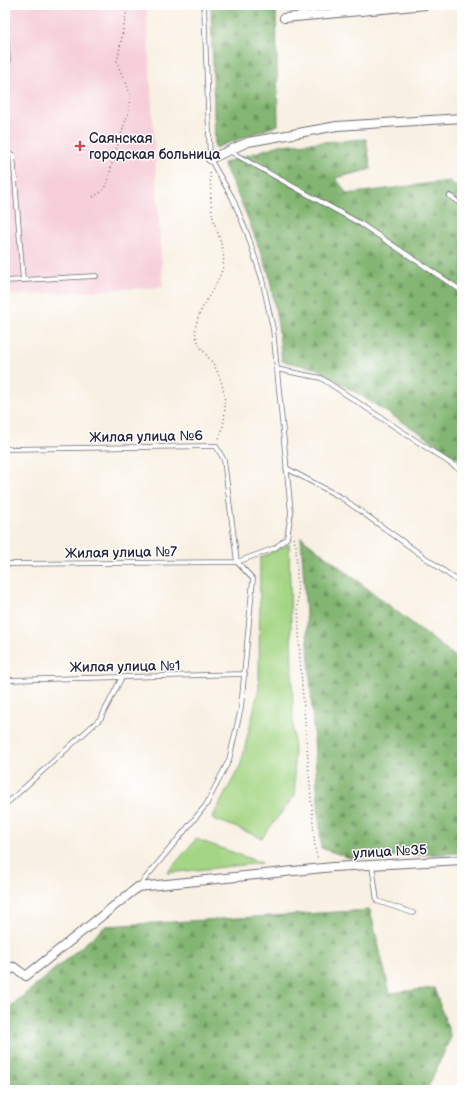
<svg xmlns="http://www.w3.org/2000/svg" width="467" height="1095" font-family="'Balsamiq Sans',sans-serif">
<defs>
<pattern id="forest-firs" width="22" height="20" patternUnits="userSpaceOnUse"><rect width="22" height="20" fill="#83b672"/><path d="M5 1l3.5 6h-7zM16 11l3.5 6h-7z" fill="#6b945f"/></pattern>
</defs>
<rect width="100%" height="100%" fill="#fff"/>
<filter id="ink" filterUnits="userSpaceOnUse"><feTurbulence type="fractalNoise" baseFrequency=".025" numOctaves="2"/><feDisplacementMap in="SourceGraphic" scale="8" xChannelSelector="R" yChannelSelector="G"/><feConvolveMatrix kernelMatrix="1 2 1 2 8 2 1 2 1" color-interpolation-filters="sRGB"/></filter>
<filter id="wash" filterUnits="userSpaceOnUse"><feTurbulence type="fractalNoise" baseFrequency=".012" numOctaves="4" result="noise"/><feDisplacementMap in="SourceGraphic" scale="16" xChannelSelector="R" yChannelSelector="G"/><feGaussianBlur stdDeviation="0.9" result="paint"/><feColorMatrix in="noise" values="0 0 0 0 0 0 0 0 0 0 0 0 0 0 0 0 0 1.4 0 .05"/><feComposite in="paint" operator="in"/></filter>
<g filter="url(#wash)">
<rect width="100%" height="100%" fill="#f8f0e2"/>
<path fill="#f6cfd9" d="M5,5H146L163,287L5,296Z"/>
<path fill="#a4d584" stroke="#637c60" d="M289,544L295,795L262,838L212,818L241,764L259,688L260,558Z
M196,839L262,863L167,873Z"/>
<path fill="url(#forest-firs)" stroke="#526c56" d="M211,5H276L278,125L215,148Z
M366,139L371,169L336,178L347,194L449,181L462,191V462L425,436L318,369L282,361L278,325L269,274L246,213L223,163L280,145Z
M301,537L462,662V853L350,858L321,848Z
M370,910L390,993L434,988L451,1037L427,1090H5V1011L106,926Z"/>
</g>
<g filter="url(#ink)">
<g fill="none" stroke-linecap="round" stroke-linejoin="round">
<g stroke="#6d6a75" stroke-width="5.5">
<path id="service" d="M5,23L8,62H5
M229,151L361,224L462,291
M5,153L13,155L23,280L96,276
M450,196L462,205
M5,281L23,280
M276,369L321,378L462,471
M5,449L216,446L224,460L237,562
M286,468L342,498L462,584
M5,564L237,562L275,548L287,538L291,513L273,329L262,279L247,233L232,197L210,159L204,5
M5,680L245,674
M5,805L101,718L122,677
M372,865L377,901L413,913
M139,886L206,805L229,760L241,708L253,579L237,562
M5,961L14,967"/>
</g>
<g stroke="#6d6a75" stroke-width="10">
<path id="minor" d="M284,18L426,5
M210,159L248,142L337,126L462,118
M5,974L14,967L26,976L138,887L333,867L462,860"/>
</g>
<path stroke="#6d6a75" stroke-width="1.5" stroke-dasharray="1 3" stroke-linecap="butt" d="M210,173C211,187 210,204 213,218C217,234 226,250 223,266C219,287 191,315 196,336C199,349 209,356 215,367C227,388 228,419 218,441
M93,197L103,191L108,181L112,163L129,110L130,95L126,82L121,73L117,62L128,5
M293,538L296,545L300,659L315,848L318,860"/>
<use href="#service" stroke="#fff" stroke-width="4"/>
<use href="#minor" stroke="#fff" stroke-width="8"/>
</g>
</g>
<path fill="#d1495b" stroke="#fff" stroke-width="1.5" d="M78 140h4v4h4v4h-4v4h-4v-4h-4v-4h4z"/>
<g text-anchor="middle" stroke-width="3" stroke-linejoin="round" paint-order="stroke">
<g font-size="14" fill="#22223b" stroke="#fff" text-anchor="start">
<text x="89" y="143">Саянская<tspan x="89" dy="16">городская больница</tspan></text>
</g>
<g font-size="14" fill="#22223b" stroke="#fff">
<text transform="translate(146 436) rotate(-1)" y="5">Жилая улица №6</text>
<text transform="translate(121 552) rotate(-1)" y="5">Жилая улица №7</text>
<text transform="translate(125 666) rotate(-1)" y="5">Жилая улица №1</text>
<text transform="translate(390 851) rotate(-3)" y="5">улица №35</text>
</g>
</g>
<rect width="467" height="1095" fill="none" stroke="#fff" stroke-width="20"/>
</svg>
